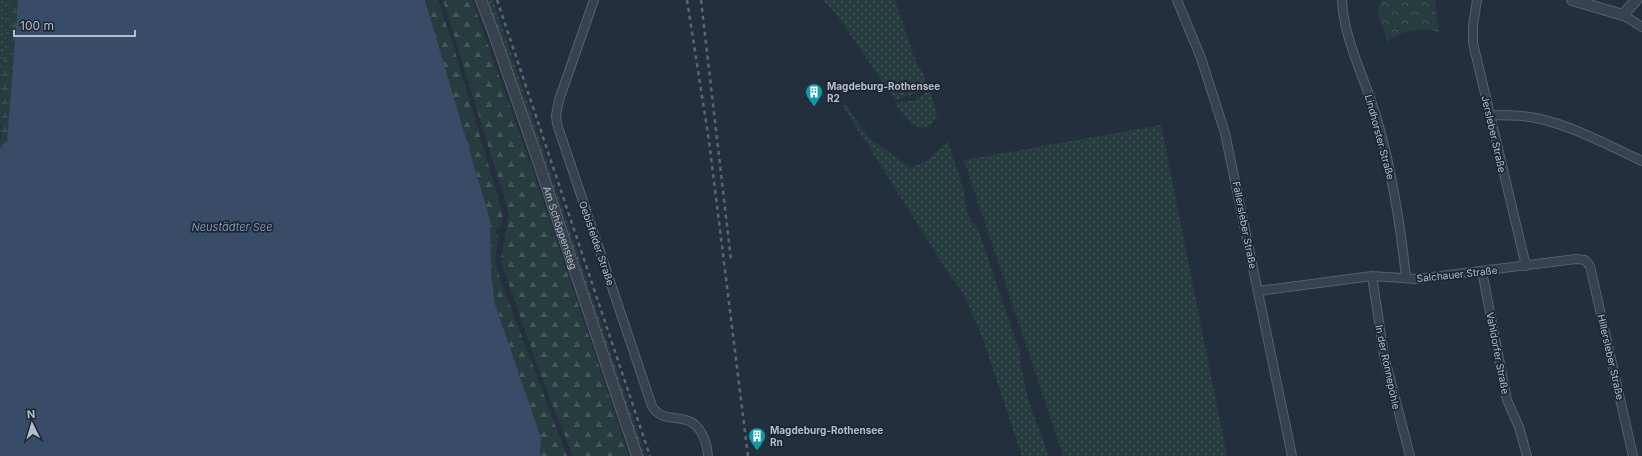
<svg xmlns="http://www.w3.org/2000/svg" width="1642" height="456" font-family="Inter,sans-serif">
<defs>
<pattern id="grass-dots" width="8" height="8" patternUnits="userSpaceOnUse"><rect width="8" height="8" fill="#263c3f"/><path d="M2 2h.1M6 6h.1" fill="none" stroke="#435659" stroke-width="1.8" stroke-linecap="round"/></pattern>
<pattern id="forest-firs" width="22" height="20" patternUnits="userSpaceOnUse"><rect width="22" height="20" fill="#263c3f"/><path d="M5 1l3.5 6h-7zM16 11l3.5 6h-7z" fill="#435659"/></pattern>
<pattern id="wetland-marsh" width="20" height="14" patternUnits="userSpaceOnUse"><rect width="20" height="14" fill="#263c3f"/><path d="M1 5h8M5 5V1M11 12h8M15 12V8" fill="none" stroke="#435659"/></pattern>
<pattern id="park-crowns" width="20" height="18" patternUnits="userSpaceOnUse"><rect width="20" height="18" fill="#263c3f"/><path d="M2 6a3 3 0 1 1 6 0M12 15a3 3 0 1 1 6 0" fill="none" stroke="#435659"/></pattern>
</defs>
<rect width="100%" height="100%" fill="#242f3e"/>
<path fill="url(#grass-dots)" d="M0,0H6V42L0,84Z
M487,0H493L646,456H641Z
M823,0H895L913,55L924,76L927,89L895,100L837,15Z
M930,89L937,116C922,143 906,117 895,103L915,100Z
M846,104L862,129L874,142L885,149L910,168L928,160L948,141L964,192L966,208L971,220L978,229L1020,352L1021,367L1029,403L1049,456H1022L983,339L964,294L951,277L843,106Z
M1161,125L1227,456H1063L964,160Z"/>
<path fill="url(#forest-firs)" d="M425,0H438L453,45L497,194L503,218L500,228H497L495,234L498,235L495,260L500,279L567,456H540L541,438L495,304L491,274L490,220Z
M443,0H472L534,174L629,456H573L543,381L503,268L501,258L509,215L506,203Z"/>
<path fill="url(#wetland-marsh)" d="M6,0H18L7,142L0,148L1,128L0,123V84L6,42Z"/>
<path fill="url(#park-crowns)" d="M1383,0H1435L1439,32C1419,25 1404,32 1387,41L1377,9Z"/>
<path fill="#394c67" d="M18,0H425L490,220L491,274L495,304L541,438L540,456H0V148L7,142Z"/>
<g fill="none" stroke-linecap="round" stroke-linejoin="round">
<g stroke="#565f6c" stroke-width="10">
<path id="minor" d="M594,0L559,100L556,115L557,124L652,406C660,420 672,416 686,420C701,424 707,442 708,456
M1177,0L1201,58L1225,133L1292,456
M1342,0C1344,41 1365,78 1376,116C1392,168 1400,223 1406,277
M1477,0L1473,25V43L1526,266
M1623,15L1642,27
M1490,115C1505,115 1521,115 1536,118C1571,125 1610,146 1642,161
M1482,271L1507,400L1519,427L1527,456
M1372,276L1384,355L1410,456
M1258,291L1372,276L1416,279L1576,259L1585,260L1590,266L1633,456"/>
</g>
<g stroke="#565f6c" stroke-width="12">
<g id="tertiary">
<path id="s1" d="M481,0L494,34L536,155L637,456"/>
<path d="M1572,0L1623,15L1636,0"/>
</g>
</g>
<use href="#minor" stroke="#38414e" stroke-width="8"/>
<use href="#tertiary" stroke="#38414e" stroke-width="10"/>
<path stroke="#5a6575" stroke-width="2.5" stroke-dasharray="4 4" stroke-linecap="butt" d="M497,0L650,456
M687,0L709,141L748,456
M701,0L731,260"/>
</g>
<defs>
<g id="building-pin" transform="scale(0.9)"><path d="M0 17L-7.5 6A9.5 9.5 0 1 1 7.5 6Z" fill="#0f9aa8" stroke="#1d2633"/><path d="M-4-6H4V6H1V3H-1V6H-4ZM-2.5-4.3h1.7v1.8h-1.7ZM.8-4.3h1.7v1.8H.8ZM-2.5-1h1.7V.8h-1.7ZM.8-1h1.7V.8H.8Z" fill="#fff"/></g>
</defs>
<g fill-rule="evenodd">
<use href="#building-pin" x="814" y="92"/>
<use href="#building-pin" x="757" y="436"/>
</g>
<g text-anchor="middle" stroke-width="3.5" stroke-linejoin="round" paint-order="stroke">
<g font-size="10" font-weight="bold" fill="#b4bcc9" stroke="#1d2633" text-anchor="start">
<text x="827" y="90">Magdeburg-Rothensee<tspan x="827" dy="12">R2</tspan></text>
<text x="770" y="434">Magdeburg-Rothensee<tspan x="770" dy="12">Rn</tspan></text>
</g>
<g font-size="10" fill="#b4bcc9" stroke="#1d2633">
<text transform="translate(1494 134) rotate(77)" y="4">Jersleber Straße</text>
<text transform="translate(1380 137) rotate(75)" y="4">Lindhorster Straße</text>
<text transform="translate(1245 225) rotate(79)" y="4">Fallersleber Straße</text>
<text dy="4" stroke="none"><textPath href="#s1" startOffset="241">Am Schöppensteg</textPath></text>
<text transform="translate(597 243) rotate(71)" y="4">Oebisfelder Straße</text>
<text transform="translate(1457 274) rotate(-6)" y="4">Salchauer Straße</text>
<text transform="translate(1498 353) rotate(79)" y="4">Vahldorfer Straße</text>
<text transform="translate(1611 357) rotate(77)" y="4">Hillersleber Straße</text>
<text transform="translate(1388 367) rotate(78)" y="4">In der Rönnepöhle</text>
</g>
<g font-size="11" font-style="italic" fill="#7c92b1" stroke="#1d2633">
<text x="232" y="231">Neustädter See</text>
</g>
</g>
<g transform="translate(32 424) rotate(355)" stroke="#1d2633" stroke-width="3" paint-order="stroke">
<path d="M0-3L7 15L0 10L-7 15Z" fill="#b4bcc9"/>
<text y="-6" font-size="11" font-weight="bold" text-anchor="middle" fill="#b4bcc9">N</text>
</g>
<path d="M14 30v6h121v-6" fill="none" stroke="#b4bcc9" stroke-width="2"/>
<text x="20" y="30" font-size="12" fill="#b4bcc9" stroke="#1d2633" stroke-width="3" paint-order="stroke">100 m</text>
</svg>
